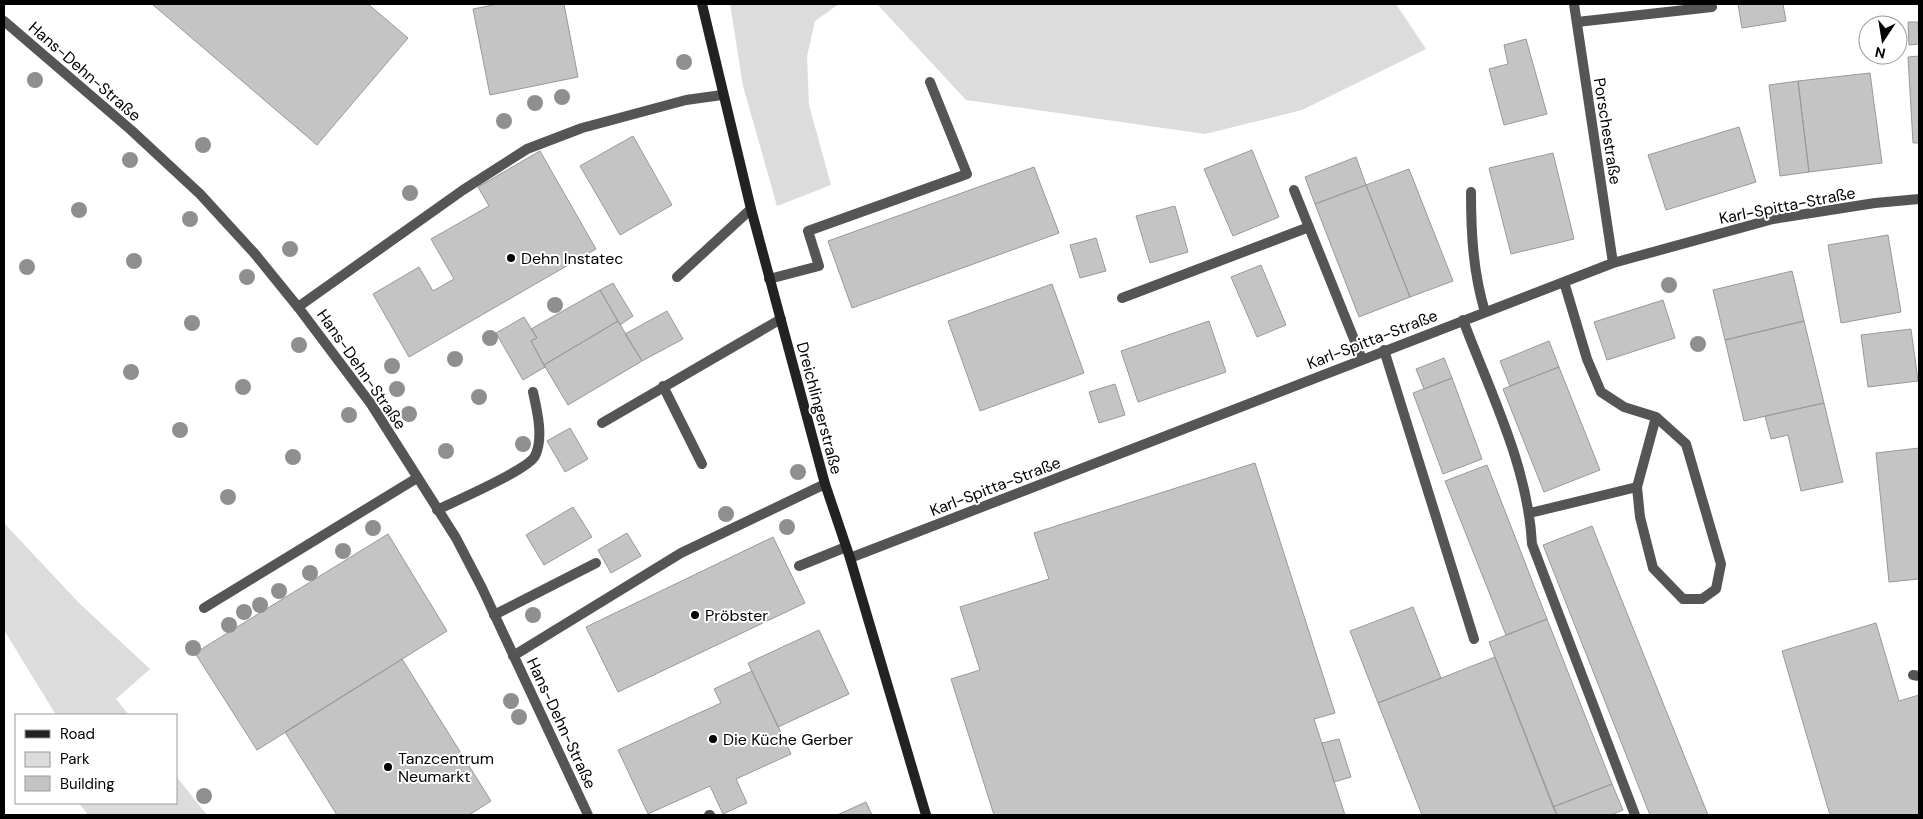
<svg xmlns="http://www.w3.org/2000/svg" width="1923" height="819" font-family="'DM Sans',sans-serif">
<rect width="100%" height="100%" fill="#fff"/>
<path fill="#dcdcdc" d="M730,4H839L815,21L807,56L809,105L831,185L777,206L743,86Z
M877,4H1396L1426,49L1302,110L1205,134L966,100Z
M4,523L79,603L150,669L116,699L129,715H56L4,630Z
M176,776L207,815H88L79,803H176Z"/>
<path fill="#c4c4c4" stroke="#999" d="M152,4H368L408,38L317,145Z
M498,4H564L578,77L490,95L473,9Z
M1738,4H1783L1786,21L1742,28Z
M1908,22H1918L1919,44L1909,45Z
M1526,39L1547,114L1504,125L1489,69L1508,64L1504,45Z
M1919,56V143H1913L1908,57Z
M1870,73L1882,163L1809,172L1798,81Z
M1798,81L1809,172L1780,176L1769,85Z
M1739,127L1756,182L1666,210L1648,155Z
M633,136L672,205L620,235L580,166Z
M1252,150L1279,217L1233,236L1204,169Z
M540,151L596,249L409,357L373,294L419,267L433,291L454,279L431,239L489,206L478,187Z
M1553,153L1574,239L1511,254L1489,168Z
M1356,157L1366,185L1315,204L1305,177Z
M1034,167L1059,233L852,308L828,241Z
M1409,169L1453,281L1410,297L1366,185Z
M1366,185L1410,297L1359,317L1315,204Z
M1175,206L1188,252L1150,263L1136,216Z
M1888,235L1901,312L1841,323L1828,245Z
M1096,238L1106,271L1080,278L1070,245Z
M1261,265L1286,325L1257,337L1231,277Z
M1792,271L1804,321L1725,340L1713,290Z
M613,283L633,316L620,325L600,290Z
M1052,284L1084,373L980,411L948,321Z
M600,290L618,321L544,365L531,341L537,338L531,329Z
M1663,300L1675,338L1607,360L1594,322Z
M667,311L683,339L642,361L625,334Z
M524,317L537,338L531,341L545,367L523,380L496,333Z
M618,321L642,361L568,405L544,365Z
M1209,321L1226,372L1138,402L1121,351Z
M1804,321L1824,403L1744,421L1725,340Z
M1911,329L1918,381L1868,387L1861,335Z
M1549,341L1559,367L1510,386L1500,361Z
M1444,358L1452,378L1424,389L1416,369Z
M1559,367L1600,470L1544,492L1503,389Z
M1452,378L1482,459L1443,474L1413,393Z
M1115,384L1125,415L1099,423L1089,392Z
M1824,403L1843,482L1801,491L1788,435L1771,439L1765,416Z
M570,428L588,459L565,472L547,441Z
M1919,448V579L1889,582L1876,453Z
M1255,463L1335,713L1314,719L1345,815H994L951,679L980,670L960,607L1049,579L1034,533Z
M1487,465L1547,619L1506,635L1445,481Z
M573,507L592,537L544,565L526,535Z
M1592,526L1708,815H1650L1543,545Z
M627,533L641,556L611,573L598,550Z
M388,534L447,631L257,750L195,653Z
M773,537L805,603L618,692L586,627Z
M1413,607L1441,678L1378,703L1350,631Z
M1547,619L1612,784L1553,807L1489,642Z
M1876,623L1899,701L1919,695V815H1830L1782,651Z
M819,630L849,694L778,727L748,663Z
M1495,657L1557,815H1422L1378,703Z
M402,659L491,801L469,815H337L285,732Z
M752,671L791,754L736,779L747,803L723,814L710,786L648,814L618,750L721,703L714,689Z
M1339,739L1351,777L1334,782L1322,743Z
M1612,784L1623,810L1611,815H1557L1553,807Z
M866,802L872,815H837Z"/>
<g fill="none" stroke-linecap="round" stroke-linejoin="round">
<path stroke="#555" stroke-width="10" d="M1577,22L1712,7
M1294,190L1362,359
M1471,192C1471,233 1473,272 1485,312
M677,277L751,209
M769,279L819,266L808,231L967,174L930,82
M1122,298L1309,227
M298,307L463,190L527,149L582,128L686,100L722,95
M1463,320C1490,392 1528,466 1532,544L1635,815
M1384,350L1474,639
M663,386L702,464
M602,423L781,319
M1637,487L1656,417
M437,510C455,501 528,470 535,456C544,438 537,410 533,392
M1530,513L1637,487L1640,517L1653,568L1683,599H1702L1716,589L1721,564L1686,444L1656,417L1624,407L1601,392L1587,359L1564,282
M799,566L846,547
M204,608L417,478
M494,615L596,563
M513,656L681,553L825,484
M1913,675L1919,676
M709,815H710"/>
<path stroke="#555" stroke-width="10" d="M1574,4L1613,263
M4,21L131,130L200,194L255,254L298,307L371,404L456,538L482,588L588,815
M850,558L1613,263L1773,219L1875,203L1919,199"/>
<path stroke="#222" stroke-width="10" d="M702,4L751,209L825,484L850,558L926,815"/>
</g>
<g fill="#8f8f8f">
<circle cx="684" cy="62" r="8"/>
<circle cx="35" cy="80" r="8"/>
<circle cx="562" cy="97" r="8"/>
<circle cx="535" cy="103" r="8"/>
<circle cx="504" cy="121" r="8"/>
<circle cx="203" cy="145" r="8"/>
<circle cx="130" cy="160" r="8"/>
<circle cx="410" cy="193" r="8"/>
<circle cx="79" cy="210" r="8"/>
<circle cx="190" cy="219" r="8"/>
<circle cx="290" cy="249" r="8"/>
<circle cx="134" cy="261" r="8"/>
<circle cx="27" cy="267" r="8"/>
<circle cx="247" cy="277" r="8"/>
<circle cx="1669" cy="285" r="8"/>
<circle cx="555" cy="305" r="8"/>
<circle cx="192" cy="323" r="8"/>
<circle cx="490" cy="338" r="8"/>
<circle cx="1698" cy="344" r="8"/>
<circle cx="299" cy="345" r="8"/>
<circle cx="455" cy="359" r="8"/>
<circle cx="392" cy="366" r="8"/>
<circle cx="131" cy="372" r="8"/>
<circle cx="243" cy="387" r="8"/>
<circle cx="397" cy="389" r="8"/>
<circle cx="479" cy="397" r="8"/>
<circle cx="409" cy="414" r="8"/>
<circle cx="349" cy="415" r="8"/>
<circle cx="180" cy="430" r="8"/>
<circle cx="523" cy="444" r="8"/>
<circle cx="446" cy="451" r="8"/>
<circle cx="293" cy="457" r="8"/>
<circle cx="798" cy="472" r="8"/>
<circle cx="228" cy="497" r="8"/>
<circle cx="726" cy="514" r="8"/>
<circle cx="787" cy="527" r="8"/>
<circle cx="373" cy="528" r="8"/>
<circle cx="343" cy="551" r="8"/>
<circle cx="310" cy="573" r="8"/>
<circle cx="279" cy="591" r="8"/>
<circle cx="260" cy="605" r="8"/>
<circle cx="244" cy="612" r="8"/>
<circle cx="533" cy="615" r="8"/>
<circle cx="229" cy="625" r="8"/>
<circle cx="193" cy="648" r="8"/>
<circle cx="511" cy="701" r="8"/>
<circle cx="519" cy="717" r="8"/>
<circle cx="204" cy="796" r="8"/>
</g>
<g fill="#000" stroke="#fff" stroke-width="2">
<circle cx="511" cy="258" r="5"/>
<circle cx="695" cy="615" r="5"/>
<circle cx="713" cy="739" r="5"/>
<circle cx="388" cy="767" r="5"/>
</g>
<g text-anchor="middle" stroke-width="4" stroke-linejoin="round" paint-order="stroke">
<g font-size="16" fill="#000" stroke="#fff">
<text transform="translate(85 71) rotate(41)" y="6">Hans-Dehn-Straße</text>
<text transform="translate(1608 131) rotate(81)" y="6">Porschestraße</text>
<text transform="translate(1787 205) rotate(-11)" y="6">Karl-Spitta-Straße</text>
<text transform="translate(1372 339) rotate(-21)" y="6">Karl-Spitta-Straße</text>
<text transform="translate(362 369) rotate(55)" y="6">Hans-Dehn-Straße</text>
<text transform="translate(820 408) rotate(75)" y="6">Dreichlingerstraße</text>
<text transform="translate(995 486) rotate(-21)" y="6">Karl-Spitta-Straße</text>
<text transform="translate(562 723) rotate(65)" y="6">Hans-Dehn-Straße</text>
</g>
<g font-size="16" fill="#000" stroke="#fff" text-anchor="start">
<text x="521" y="264">Dehn Instatec</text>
<text x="705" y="621">Pröbster</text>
<text x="723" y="745">Die Küche Gerber</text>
<text x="398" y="764">Tanzcentrum<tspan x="398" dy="18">Neumarkt</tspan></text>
</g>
</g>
<rect width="1923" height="819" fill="none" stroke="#000000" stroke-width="10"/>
<rect x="15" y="714" width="162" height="90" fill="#ffffff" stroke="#999999"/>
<rect x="25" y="730" width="25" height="8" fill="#222222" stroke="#999999"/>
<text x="60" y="739" font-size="15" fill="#000000">Road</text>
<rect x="25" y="752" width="25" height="15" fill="#dcdcdc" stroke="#999999"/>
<text x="60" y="764" font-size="15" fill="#000000">Park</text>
<rect x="25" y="776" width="25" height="15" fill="#c4c4c4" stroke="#999999"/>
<text x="60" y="789" font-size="15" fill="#000000">Building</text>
<g transform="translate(1883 40) rotate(192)"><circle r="24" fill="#ffffff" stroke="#999999"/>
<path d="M0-4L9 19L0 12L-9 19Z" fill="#000000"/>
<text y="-8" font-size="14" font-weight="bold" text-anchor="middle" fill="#000000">N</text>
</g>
</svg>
